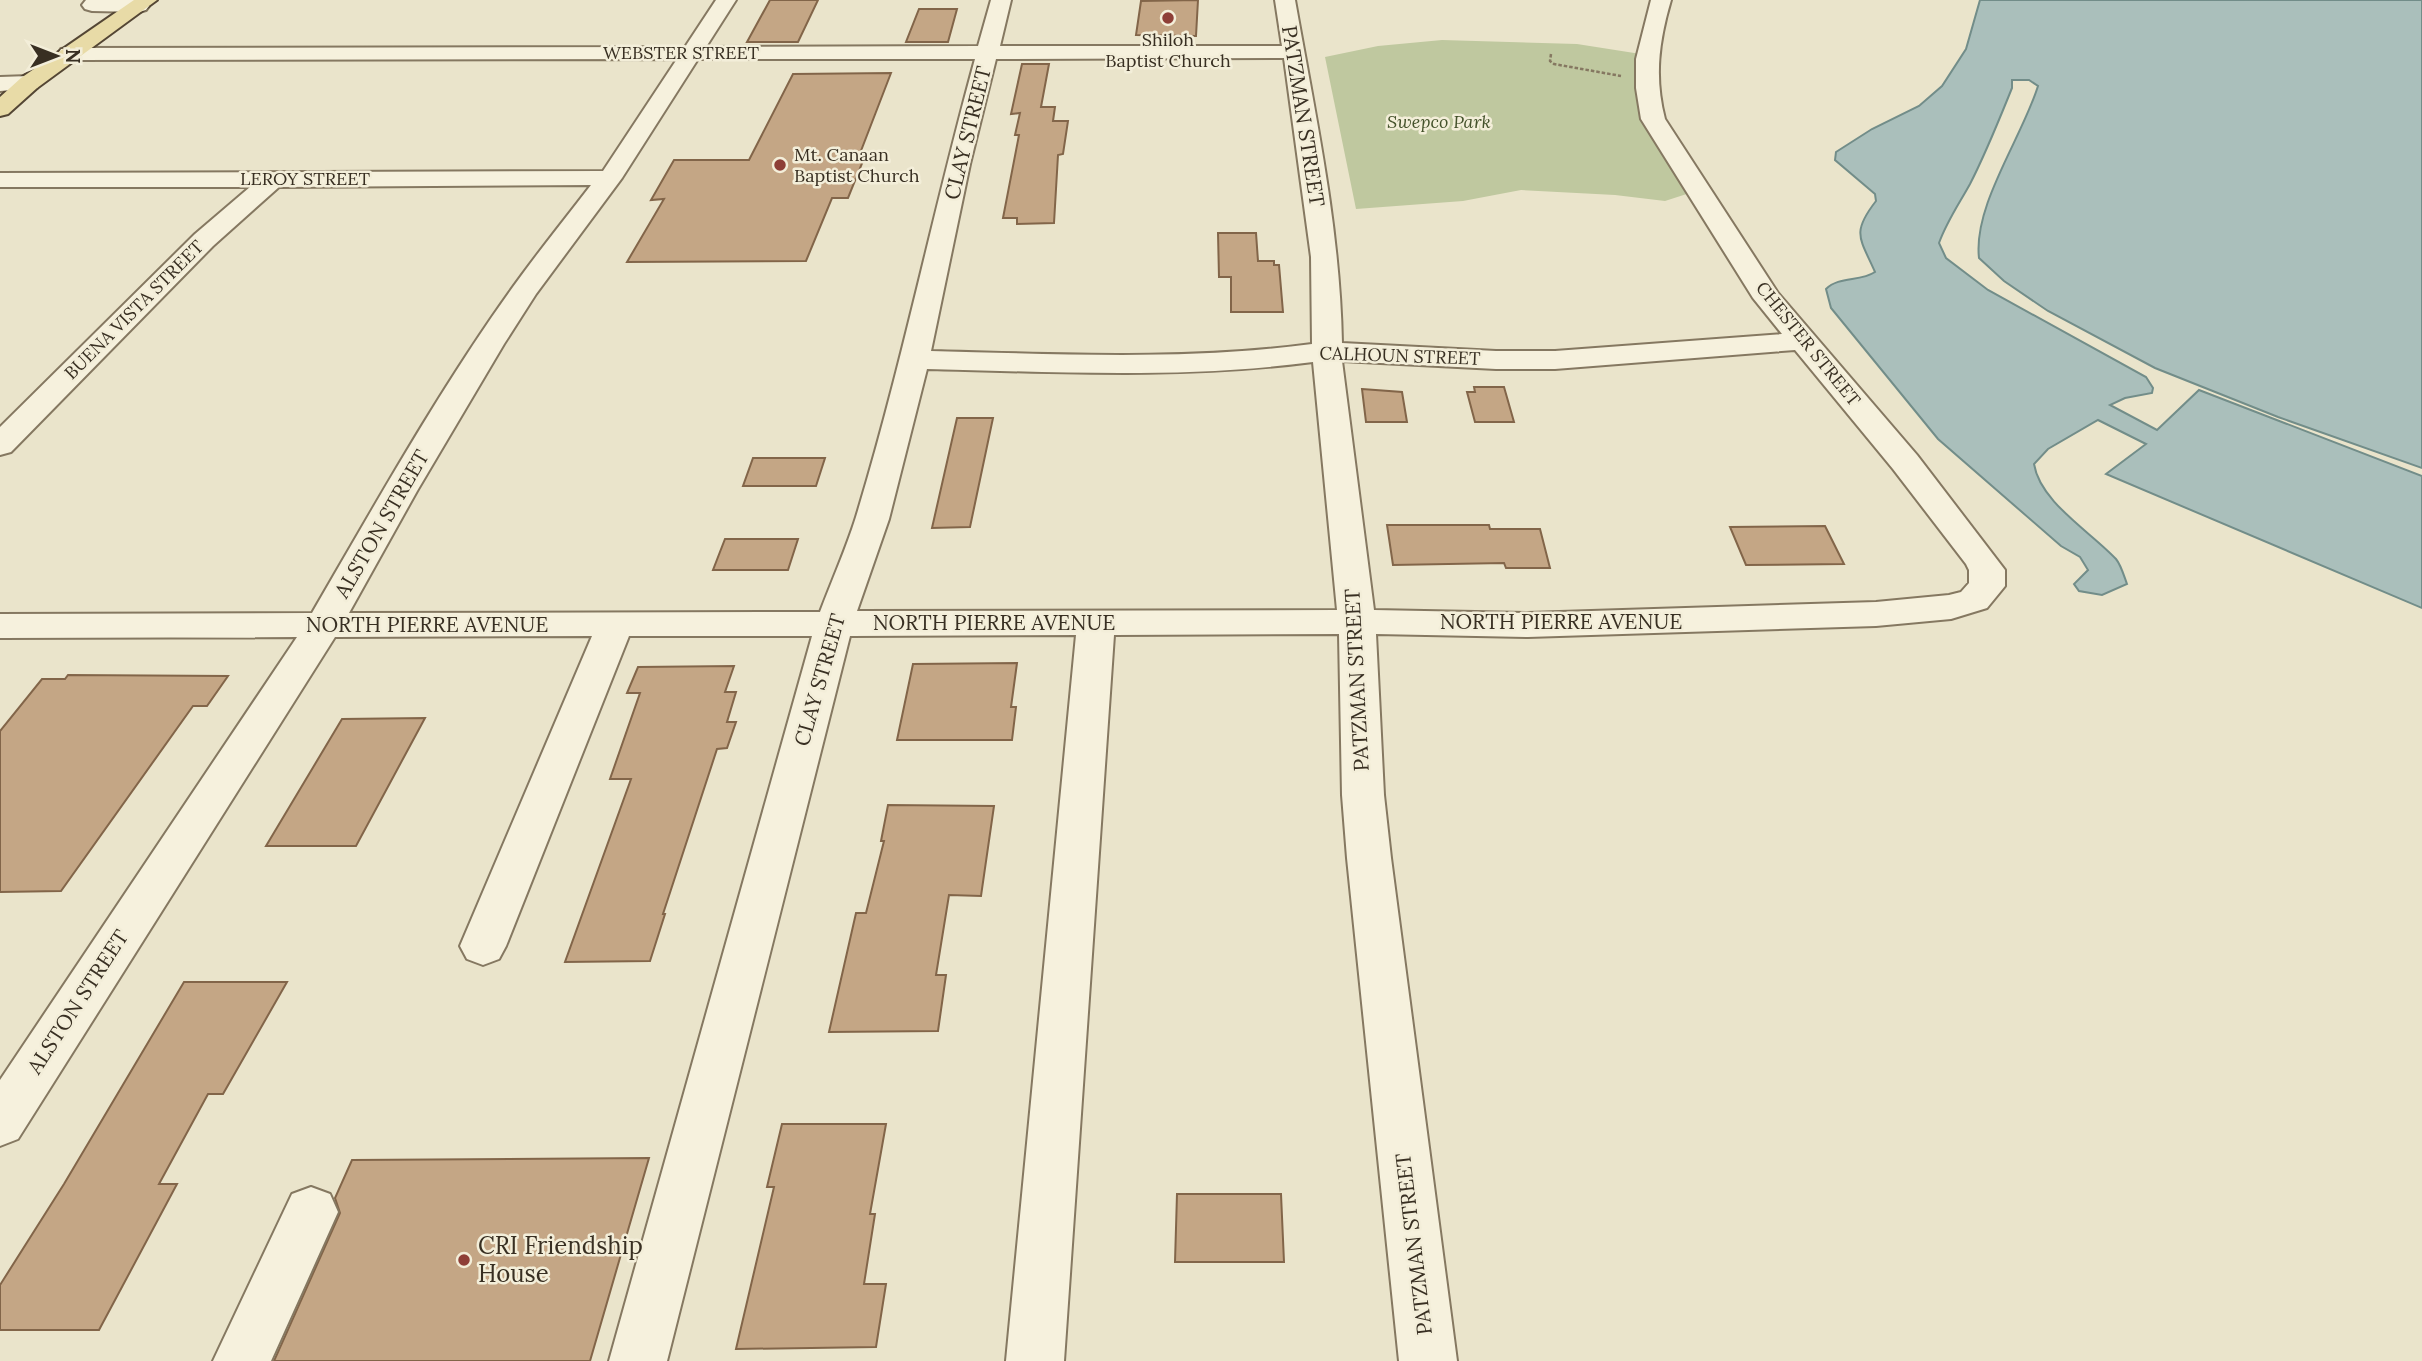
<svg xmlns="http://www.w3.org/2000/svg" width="2422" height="1361" font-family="Lora,serif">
<rect width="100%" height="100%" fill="#eae4cb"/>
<path fill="#bfc89f" d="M1442,40L1577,44L1647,55L1645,94L1699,190L1665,201L1615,195L1521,190L1463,201L1356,209L1325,57L1378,46Z"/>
<path fill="#aabfbb" stroke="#728d89" stroke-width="2" d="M1980,0H2422V468L2278,417L2155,368L2048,311L2004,281L1979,258C1973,205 2022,138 2038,86L2029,80H2012V88C1999,120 1986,153 1970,184C1959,204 1947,221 1939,243L1946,258L1988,290L2146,377L2153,388L2152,393L2125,398L2110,405L2157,430L2199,390L2422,476V608L2106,474L2146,444L2098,420L2048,449L2034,464C2040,502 2091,532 2116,559C2121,565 2124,576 2127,584L2102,595L2079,591L2074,584L2088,570L2080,557L2061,546L1938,439L1831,308L1826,289C1839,276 1860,282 1875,272C1860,238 1851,233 1876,201L1875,194L1835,160L1836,152L1872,129L1919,106L1942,86L1966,49Z"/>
<path fill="#c4a685" stroke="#826549" stroke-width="2" d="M770,0H818L798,42H747Z
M1198,0L1196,36L1136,35L1141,1Z
M919,9H957L948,42H906Z
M1022,64H1049L1041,107H1055L1053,121H1068L1063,154L1058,155L1054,223L1017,224V218H1003L1019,135H1015L1020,113L1011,114Z
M891,73L859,156H865L848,198H832L806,261L627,262L664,199L651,200L674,160H749L793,74Z
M1218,233H1256L1258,261H1274V265H1279L1283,312H1231V277H1219Z
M1474,387H1504L1514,422H1475L1467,392H1475Z
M1362,389L1402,392L1407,422H1366Z
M957,418H993L970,527L932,528Z
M753,458H825L816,486H743Z
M1387,525H1489L1490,529H1540L1550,568H1506L1504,563L1393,565Z
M1825,526L1844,564L1746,565L1730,527Z
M725,539H798L788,570H713Z
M1017,663L1011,707H1016L1012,740H897L913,664Z
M734,666L725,692H736L727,722H736L727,748L717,749L663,914H665L650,961L565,962L631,779H610L640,693H627L638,667Z
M68,675L228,676L207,706H193L61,891L0,892V731L42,679H65Z
M425,718L356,846H266L342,719Z
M888,805L994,806L981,896L949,895L936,975H946L938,1031L829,1032L856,913H866L884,841H881Z
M184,982H287L223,1094H208L159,1184H177L99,1330H0V1285L64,1184Z
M782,1124H886L870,1214H875L864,1284H886L876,1347L736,1349L774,1187H767Z
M649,1158L590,1361H274L340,1213L335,1198L352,1160Z
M1177,1194H1281L1284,1262H1175Z"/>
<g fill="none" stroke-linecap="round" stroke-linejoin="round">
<g stroke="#857861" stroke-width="4">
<path id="minor" d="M86,0H139L146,2L149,6L146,10L139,12L92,11L85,9L82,5Z
M716,0H736L706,47L978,46L991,0H1011L1000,46H1282L1275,0H1295C1315,114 1340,227 1342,343L1496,351H1555L1782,334L1753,298L1641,119L1636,88V59L1651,0H1671C1659,41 1654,77 1665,119L1778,293L1917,455L2005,570V586L1987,608L1951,619L1876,626L1528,637L1376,634L1384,795L1391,858L1457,1361H1399L1347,858L1342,795L1339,634L1114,635L1064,1361H1006L1076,635L850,636L667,1361H609L812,636H629L506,946L499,959L483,965L467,959L460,946L592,636L335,637L18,1139L0,1146V1080L297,637L0,638V614L312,613C376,503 439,390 513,287C538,252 565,219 591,185L279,187L213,246L11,452L0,455V427L195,234L250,187H0V173L603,171L677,59L69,60L61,59L58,54L61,49L69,48L685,47ZM1284,58L1311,257L1312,344C1186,361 1058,354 931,351L970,164L996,59ZM698,59H975C933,211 902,366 856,517C846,549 832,580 820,612L349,613L417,491L504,344L536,294L622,178ZM1795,350L1893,469L1966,564L1969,570V583L1961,592L1949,595L1876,602L1528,613L1374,610L1342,361L1496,369H1555ZM1313,362L1337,610L857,611L889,519L927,369C1056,372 1184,379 1313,362Z
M29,76L37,78L40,83L37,88L0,91V77Z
M311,1187L330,1194L338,1212L271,1361H213L292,1194Z"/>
</g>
<g stroke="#544634" stroke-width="4">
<path id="major" d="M134,0H157L37,88L8,114L0,116V97L21,78Z"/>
</g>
<path stroke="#857861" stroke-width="2.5" stroke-dasharray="3.5 2" stroke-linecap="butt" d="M1551,54L1550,61L1554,64L1621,76"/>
<use href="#minor" fill="#f6f1dd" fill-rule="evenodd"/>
<use href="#major" fill="#e8dba7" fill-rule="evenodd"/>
</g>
<g fill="#8e3f37" stroke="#f3eed9" stroke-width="2.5">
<circle cx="1168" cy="18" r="7"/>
<circle cx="780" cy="165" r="7"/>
<circle cx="464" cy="1260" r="7"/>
</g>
<g text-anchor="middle" stroke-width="5" stroke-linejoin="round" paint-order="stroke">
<g font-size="18" fill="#382f22" stroke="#f3eed9">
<text x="1168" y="46">Shiloh<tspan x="1168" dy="21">Baptist Church</tspan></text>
<text x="794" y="161" text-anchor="start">Mt. Canaan<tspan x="794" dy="21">Baptist Church</tspan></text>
</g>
<g font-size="18" fill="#382f22" stroke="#f3eed9">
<text x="681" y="59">WEBSTER STREET</text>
<text x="305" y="185">LEROY STREET</text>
<text transform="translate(134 310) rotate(-45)" y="6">BUENA VISTA STREET</text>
<text transform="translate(1808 344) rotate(51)" y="6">CHESTER STREET</text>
<text transform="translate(1400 356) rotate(2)" y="6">CALHOUN STREET</text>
</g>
<g font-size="18" font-style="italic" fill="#44522b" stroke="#f3eed9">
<text x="1439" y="128">Swepco Park</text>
</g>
<g font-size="21" fill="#382f22" stroke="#f3eed9">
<text transform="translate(1303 116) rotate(81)" y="7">PATZMAN STREET</text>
<text transform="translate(968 133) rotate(-76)" y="7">CLAY STREET</text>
<text transform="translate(382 524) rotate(-60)" y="7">ALSTON STREET</text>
<text x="1561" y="629">NORTH PIERRE AVENUE</text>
<text x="994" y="630">NORTH PIERRE AVENUE</text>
<text x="427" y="632">NORTH PIERRE AVENUE</text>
<text transform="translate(820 680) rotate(-74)" y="7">CLAY STREET</text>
<text transform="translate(1357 680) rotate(-93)" y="7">PATZMAN STREET</text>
<text transform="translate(78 1002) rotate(-57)" y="7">ALSTON STREET</text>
<text transform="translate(1414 1244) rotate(-97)" y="7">PATZMAN STREET</text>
</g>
<g font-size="24" fill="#382f22" stroke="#f3eed9" text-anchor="start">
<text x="478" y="1254">CRI Friendship<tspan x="478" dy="28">House</tspan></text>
</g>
</g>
<g transform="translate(56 56) rotate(90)" stroke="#f3eed9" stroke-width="5" paint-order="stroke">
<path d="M0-5L12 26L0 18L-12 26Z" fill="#382f22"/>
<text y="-10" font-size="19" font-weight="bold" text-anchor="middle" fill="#382f22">N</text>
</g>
</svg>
